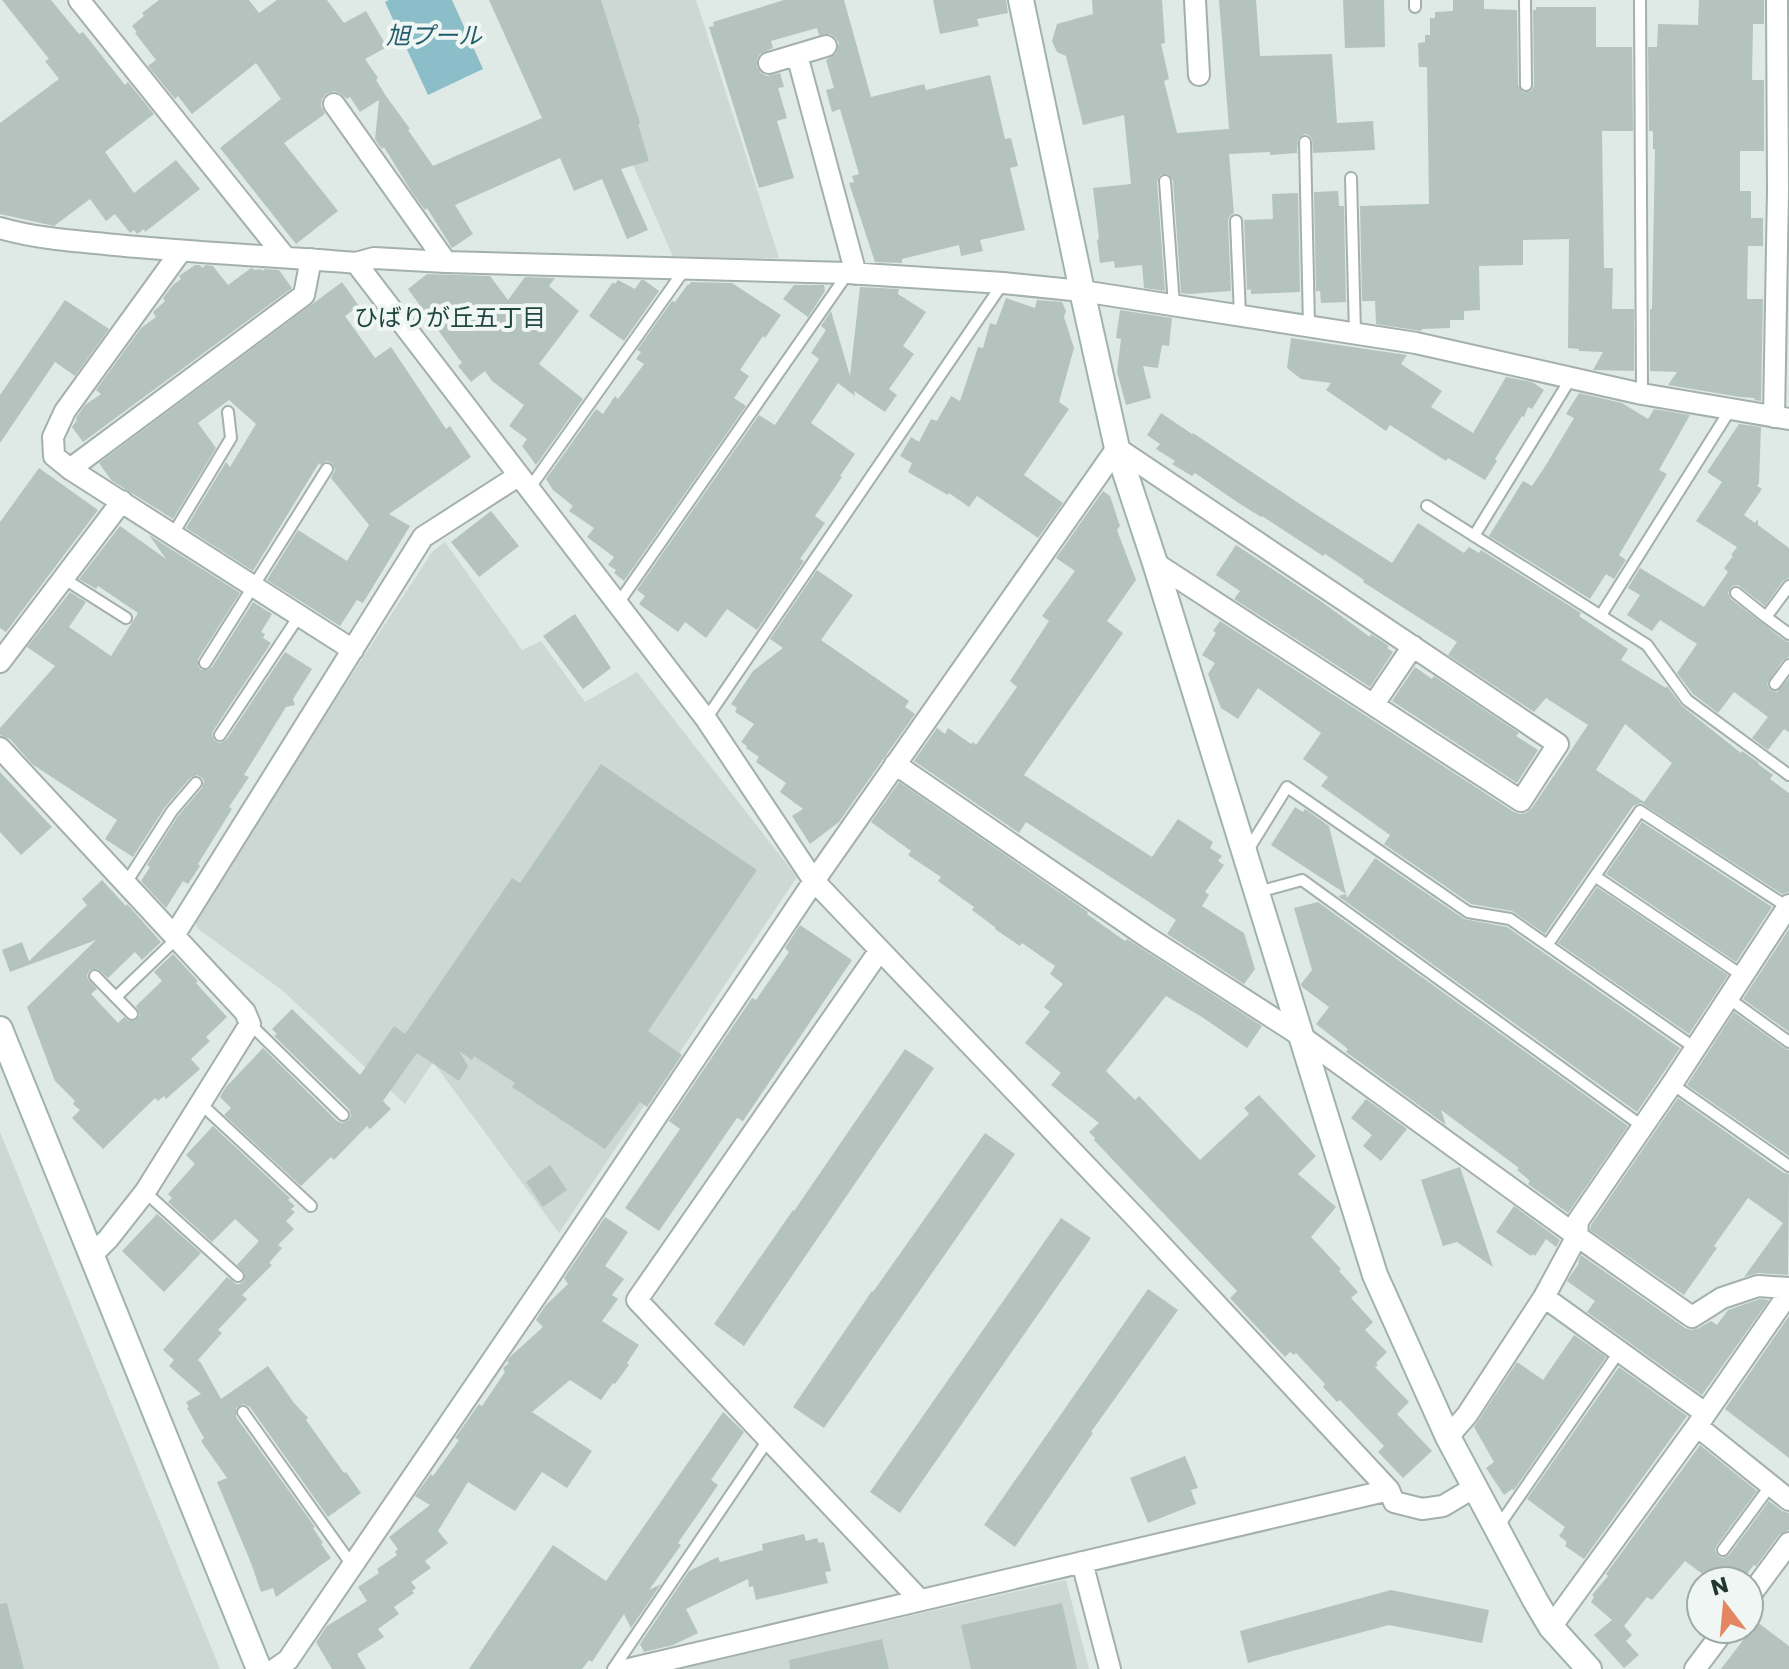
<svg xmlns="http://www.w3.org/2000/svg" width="1789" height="1669" font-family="Poppins,'Noto Sans JP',sans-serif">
<rect width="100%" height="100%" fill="#dfe9e5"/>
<path fill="#cdd8d4" d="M561,0H696L779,258L674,259Z
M445,542L522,650L541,641L585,702L637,672L797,877L559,1233L433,1062L405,1104L283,991L197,928L195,915L432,552Z
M0,1132L220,1669H0Z
M1066,1580L1089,1669H679Z"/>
<path fill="#8bbec9" d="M389,0H452L483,69L428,95L385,2Z"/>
<path fill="#b5c3be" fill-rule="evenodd" d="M2,0H51L79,34L83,32L125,85L128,82L154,114L105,152L134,193L176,160L200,189L145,232L144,229L137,234L134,230L130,233L115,214L106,221L90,199L54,226L0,214V123L59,79L45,61L49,59Z
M159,0H249L259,13L277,0H327L344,23L366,11L387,47L365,59L378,78L376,80L386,96L410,129L408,130L433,166L542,118L489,0H601L640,123L638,124L649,161L621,169L648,230L627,239L602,179L574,191L560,158L455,205L473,234L452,248L427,208L425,210L411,191L384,147L382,149L375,139L379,100L360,112L350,97L347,99L340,93L334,91L326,94L322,99L321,106L325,114L284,143L338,211L296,244L220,148L281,99L256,63L192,114L178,96L175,99L148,66L156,60L135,33L137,32L132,26L144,16L142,13Z
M784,0H844L871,97L924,84L926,90L990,75L1005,139L1011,138L1018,166L1010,168L1025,230L980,240L983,251L961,256L959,245L902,259V263L875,262L849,183L854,182L852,176L859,174L840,109L832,112L826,90L834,88L826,60L836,54L839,43L835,37L830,34L819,35L817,28L771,41L773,48L760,54L757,59V67L761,73L767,76L780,73L784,87L778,88L787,118L777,121L794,178L759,188L709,27L714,26L713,22Z
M933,0H1006L1008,13L977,19L979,26L940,34Z
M1092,0H1162L1165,43L1161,44L1169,79L1164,81L1177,133L1229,129L1219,0H1256L1260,56L1332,54L1337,123L1373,121L1375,150L1313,153L1312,139L1309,135L1304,134L1298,139L1297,153L1270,155V152L1229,154L1234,213L1229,217L1228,221L1231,291L1189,294L1181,293L1173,180L1168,174L1160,175L1157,182L1165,291L1144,288L1142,265L1115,268L1114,261L1100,263L1097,240L1099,239L1093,188L1131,184L1124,115L1083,125L1066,56L1057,52L1052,41L1057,24L1093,14Z
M1343,0H1384L1385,47L1345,48Z
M1453,0H1484V9L1517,10L1518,85L1523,92L1531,91L1534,86L1533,10H1536V7H1596V47H1632L1633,131H1602L1604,268H1613L1612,309H1634V371L1593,370L1603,352L1579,351V349L1568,348L1569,239L1523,240V265L1479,266L1480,310L1464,311V320H1450V328L1422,329L1421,331L1376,324L1375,301H1362L1360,206L1429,204L1427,67H1419L1418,43L1425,42V35H1430V18H1435V12L1453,11Z
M1699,0H1764V24H1753L1752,80H1764V151H1740V191H1751V218H1763V246H1748L1747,299H1763L1761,401L1754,400L1755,398L1740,397L1668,385L1677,372L1650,371V309H1652L1655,149H1653V131H1649L1648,47H1657L1658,24L1698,25Z
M1338,191L1339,206H1344L1346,302L1321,303L1320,291H1316L1314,192Z
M1298,193L1300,292L1251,294V289L1247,290L1244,220L1273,219L1272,194Z
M195,265H200L202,268L206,265L213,266L228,285L251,268L255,270L261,269L262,271L265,269L279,270L292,288L83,442L72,427L77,420L76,418L85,405L101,394L96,390L141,328L156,317L153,312L165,301L163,298L173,285L181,279L179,276Z
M427,274L490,276L508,300L525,277L555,278L549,286L579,311L539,364L583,399L536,465L522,446L527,439L509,426L524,405L492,381L485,371L471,382L458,366L462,363L408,289Z
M618,280L635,289L641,280H644L659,291L624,341L589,316L613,282L615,284Z
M342,282L359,306L345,316L375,358L391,347L446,429L450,426L471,457L389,514L410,526L363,603L357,600L340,626L267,580L298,530L347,561L369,525L331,478L335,470L332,463L327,461L320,465L319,463L253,571L186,528L226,462L230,467L256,424L229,400L198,423L216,448L173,519L111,480L99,463Z
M691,282L732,283L781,315L765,338L763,336L740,370L749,376L734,398L746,406L624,581L614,573L616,570L608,565L614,557L587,537L594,528L569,511L573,506L553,490L546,479L596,409L603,414L615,396L618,399L644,364L636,359L641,352L637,350L672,301L675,302L688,284L689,285Z
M794,285H824L825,291L808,317L783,299Z
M860,287L899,289L898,294L926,312L903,346L914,354L889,389L897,395L885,412L854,391L855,396L838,383L811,423L855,454L840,476L842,477L815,516L825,523L800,559L804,561L757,630L727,609L706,638L685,622L678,632L639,604L645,596L637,590L759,415L775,425L819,359L811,353L826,330L821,326L831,311L850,376Z
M1006,298L1035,308L1037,300L1062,302L1066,311L1064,317L1074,348L1059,402L1069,409L1024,475L1063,503L1038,538L977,496L969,507L949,493L948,495L908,472L912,463L900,456L911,437L919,442L931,419L937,421L951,396L960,401L978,347L983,348L990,323L996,325Z
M65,300L109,329L75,376L55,362L0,443V395Z
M1120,310L1172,318L1169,346L1162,345L1158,368L1143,366L1151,398L1126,405L1117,372L1121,339L1116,338Z
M1291,338L1407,355L1401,364L1442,391L1431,407L1473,433L1506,377L1532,382L1544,390L1532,409L1528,407L1524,417L1522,416L1495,459L1497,461L1485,480L1448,458L1446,461L1390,425L1386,431L1326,390L1331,383L1301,379L1287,368Z
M1579,393L1622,403L1648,419L1654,409L1690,415L1659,470L1667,474L1619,555L1626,560L1614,579L1606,574L1590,599L1489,536L1523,481L1532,486L1546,465L1574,418L1566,414Z
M1161,413L1192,434L1193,433L1309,510L1392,563L1418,523L1464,553L1469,547L1479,553L1481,550L1581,613L1579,616L1628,649L1621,660L1666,688L1667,686L1682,706L1741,753L1742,751L1759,763L1758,764L1773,775L1770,779L1789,793V892L1782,894L1641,803L1633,806L1545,934L1512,911L1471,904L1384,844L1390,835L1321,786L1328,777L1303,759L1321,733L1258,688L1238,719L1221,708L1208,674L1215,663L1202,655L1216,633L1213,631L1220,621L1514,812L1520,814L1526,813L1532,808L1588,725L1546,698L1534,712L1448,655L1457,642L1363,582L1364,580L1325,554L1323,556L1262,516L1261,517L1237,502L1195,473L1192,476L1172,464L1175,461L1156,449L1160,444L1147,435ZM1625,724L1672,763L1644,802L1596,770Z
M1739,424L1761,427L1759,483L1757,486L1762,489L1744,515L1755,523L1758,519V525L1789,548V578L1783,581L1765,606L1738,585L1732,586L1728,593L1731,599L1784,640L1789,642V657L1783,660L1767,684L1770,690L1777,692L1789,678V732L1784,729L1768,750L1752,738L1768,717L1734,692L1718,713L1693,694L1677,673L1697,644L1660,620L1652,631L1627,615L1640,595L1628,588L1640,568L1704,607L1728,572L1724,568L1733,556L1731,555L1737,547L1696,521L1722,482L1707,472Z
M39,468L98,510L6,632L0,628V522Z
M1103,491L1110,496L1120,526L1117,530L1136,580L1107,621L1123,633L1024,775L1152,857L1178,819L1213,842L1210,848L1222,856L1218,861L1224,865L1205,892L1209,895L1202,906L1244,933L1255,969L1244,984L1167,934L1176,920L1152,904L1026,822L1019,833L914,761L937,728L945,734L948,728L971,744L973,742L976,745L1017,687L1010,681L1049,621L1042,616L1075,571L1056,558Z
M491,511L519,546L479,577L451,542Z
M120,526L166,559L149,535L240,593L198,659V666L201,670H208L212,667L253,602L272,614L261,632L265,634L263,638L271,643L213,731L212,735L215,741L220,743L227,739L285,652L312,669L293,699L295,705L286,707L244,775L249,777L229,807L232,809L198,864L200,866L188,884L183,881L166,908L141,881L150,867L147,865L178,816L202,788L204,781L202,778L197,775L190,778L165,807L133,857L105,839L117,820L32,764L10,739L0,735V728L55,666L27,647L70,592L86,602L69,627L111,656L138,613L98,586L96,589L79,579Z
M1236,545L1322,602L1370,637L1371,634L1389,646L1387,648L1393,652L1370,687L1234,599L1240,591L1216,575Z
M817,570L853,595L821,640L909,701L905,707L915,714L839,822L810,844L792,816L803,809L780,792L786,783L756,762L759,757L746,748L747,746L741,742L754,724L735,712L737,708L731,704L753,671L783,648L770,639Z
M575,614L611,668L583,689L543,636Z
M1415,667L1432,679L1434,676L1519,733L1516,736L1538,750L1517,783L1392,701Z
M601,764L757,870L648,1031L682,1055L647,1107L640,1102L605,1149L512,1087L515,1083L474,1056L472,1060L459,1051L468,1066L459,1081L417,1053L383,1101L391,1109L370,1129L367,1126L334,1160L331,1157L301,1186L224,1115L231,1108L220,1097L226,1087L263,1048L337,1121L342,1123L348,1121L351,1116L349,1109L274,1036L277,1034L272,1029L292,1009L360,1075L394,1026L405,1034L512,878L520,883Z
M0,772L52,827L21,855L0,832Z
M899,782L1088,912L1087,914L1125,941L1127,939L1262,1026L1247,1048L1202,1017L1166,996L1106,1071L1135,1100L1139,1096L1200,1160L1249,1114L1244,1108L1259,1095L1316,1156L1298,1174L1336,1207L1311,1237L1341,1269L1339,1271L1358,1292L1351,1298L1373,1322L1365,1330L1387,1352L1376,1363L1378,1365L1375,1367L1409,1402L1397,1414L1432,1451L1403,1478L1378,1452L1384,1446L1340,1400L1337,1402L1323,1387L1325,1384L1296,1353L1294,1355L1290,1352L1285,1357L1239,1308L1230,1298L1237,1291L1094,1140L1095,1138L1089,1132L1099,1123L1051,1085L1061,1073L1025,1043L1050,1012L1044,1007L1063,984L1050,974L1055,966L1022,943L1020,946L995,929L996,928L972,910L974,907L938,881L941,877L908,855L911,851L871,822Z
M1295,807L1303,812L1305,809L1329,826L1347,898L1375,858L1464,919L1507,927L1680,1048L1637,1112L1338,896L1346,894L1271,845Z
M1642,822L1772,907L1736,962L1606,874Z
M102,880L126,906L127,904L161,942L142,960L135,952L108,978L98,969L90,970L87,975L88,979L97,989L91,994L118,1023L124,1017L129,1021H135L140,1015L136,1006L162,981L154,972L173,954L198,981L196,983L227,1017L206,1037L210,1041L191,1059L200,1069L166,1099L164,1096L158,1101L155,1098L103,1149L72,1118L80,1110L73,1104L75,1101L55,1081L27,1007L96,940L10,972L2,950L22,942L29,961L87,905L82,899Z
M1597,887L1728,975L1689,1034L1558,943Z
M1318,902L1628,1126L1568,1213L1528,1184L1530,1181L1517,1170L1519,1168L1441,1110L1446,1125L1346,1052L1348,1049L1316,1024L1329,1007L1302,987L1301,984L1312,970L1294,908Z
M800,925L852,960L743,1121L737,1118L659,1231L625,1208L680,1129L669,1121L752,998L756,1000L789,952L785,948Z
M1789,929V1032L1743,999Z
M1734,1012L1784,1048L1789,1050V1156L1687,1085Z
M905,1049L934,1068L744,1346L714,1324L793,1210L794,1211Z
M1678,1098L1784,1173L1789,1174L1788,1275L1758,1273L1744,1277L1783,1223L1748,1198L1714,1246L1717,1248L1684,1295L1590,1230L1591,1225Z
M1366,1099L1407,1129L1381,1161L1363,1146L1372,1135L1351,1118Z
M213,1126L290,1198L288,1200L295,1206L291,1209L295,1212L286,1221L294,1229L278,1245L282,1248L269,1263L272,1265L242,1295L247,1299L218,1330L222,1333L198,1360L201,1363L221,1399L268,1366L294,1403L308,1418L306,1420L344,1473L346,1472L361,1493L328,1517L250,1407L243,1404L236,1408V1417L315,1527L313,1528L323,1543L321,1544L331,1558L276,1597L273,1588L261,1592L251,1563L217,1482L227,1478L201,1441L204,1438L187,1408L189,1407L186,1402L201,1394L169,1366L174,1360L163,1350L227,1277L236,1284H240L244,1281L245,1273L237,1265L259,1241L235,1219L212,1242L168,1202L172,1198L168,1194L195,1164L186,1155Z
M985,1133L1015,1154L824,1428L793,1407L872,1291L873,1292Z
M550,1165L567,1190L543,1207L526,1182Z
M1460,1167L1493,1267L1457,1242L1443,1246L1421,1180Z
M1514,1206L1560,1240L1556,1247L1546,1239L1535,1256L1533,1254L1531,1256L1496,1232Z
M157,1214L201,1253L164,1292L122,1251Z
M605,1217L628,1232L605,1266L624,1279L612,1295L618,1299L602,1321L639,1345L627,1363L629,1365L615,1384L613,1383L601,1400L570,1380L532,1412L592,1451L567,1488L542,1472L515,1511L468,1482L438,1531L448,1543L425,1561L431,1568L411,1582L416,1588L412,1591L414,1593L394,1607L399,1614L378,1629L384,1637L357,1654L366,1669H332L316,1642L327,1626L367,1601L358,1587L379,1573L377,1569L397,1555L395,1552L398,1549L389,1537L430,1505L415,1496L431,1474L433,1476L459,1440L455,1438L479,1404L482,1406L505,1372L503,1368L509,1363L507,1361L511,1356L543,1327L536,1320L546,1305L568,1284L564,1278Z
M1061,1218L1091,1238L900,1513L870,1492Z
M1581,1255L1685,1328L1691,1330L1699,1328L1711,1321L1717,1325L1728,1310L1760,1299L1769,1300L1702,1395L1587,1312L1595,1301L1567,1281L1579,1263L1578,1262Z
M1148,1289L1178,1310L1091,1432L1093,1433L1015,1547L984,1525Z
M1789,1316V1458L1725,1409Z
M1574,1335L1606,1357L1514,1490L1512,1489L1504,1495L1486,1468L1494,1462L1474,1427L1517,1362L1543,1380Z
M1619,1367L1687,1416L1584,1559L1565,1546L1567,1542L1559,1536L1565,1527L1527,1499Z
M723,1412L744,1432L711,1480L718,1485L678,1543L681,1545L649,1590L661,1584L631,1628L624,1614L592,1662L589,1660L582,1669H469L553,1545L606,1581Z
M1700,1445L1757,1491L1717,1545L1715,1550L1718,1556L1723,1558L1729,1555L1769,1501L1782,1511L1789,1513V1530L1779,1535L1756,1566L1754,1565L1741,1581H1712L1685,1561L1652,1600L1647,1597L1624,1626L1632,1635L1626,1641L1639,1655L1624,1668L1594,1635L1612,1620L1591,1602L1594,1597L1592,1595L1608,1576L1606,1574Z
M1185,1456L1198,1488L1191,1490L1196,1504L1148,1523L1130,1478Z
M804,1534L806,1541L817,1538L819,1543L824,1542L831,1571L825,1572L828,1583L756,1600L753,1586L749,1587L748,1579L686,1609L698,1633L673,1645L644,1652L640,1644L689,1571L718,1557L720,1562L763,1550L762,1544Z
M1391,1590L1489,1610L1482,1643L1389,1625L1248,1663L1240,1631Z
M7,1603L24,1669H0V1604Z
M1062,1603L1077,1669H971L961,1625Z
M1757,1622L1789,1646V1669H1721Z
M882,1639L889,1669H790L789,1660Z"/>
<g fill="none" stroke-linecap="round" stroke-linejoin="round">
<g stroke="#a3b0ac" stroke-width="14">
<path id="lane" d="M1415,0V7
M1525,0L1526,85
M1640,0L1642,394
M1305,142L1309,326
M1351,178L1355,333
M1165,181L1174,305
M1236,221L1240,315
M529,489L685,269
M1427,506L1647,645L1687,700L1789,775
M173,534L231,438L228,412
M1474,536L1571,378
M63,578L126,618
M1789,586L1766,617L1789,634
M1736,593L1766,617
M617,605L848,273
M1601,615L1730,410
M205,663L327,469
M1775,684L1789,665
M706,719L1003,283
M220,735L299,616
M1248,850L1287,787L1468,912L1510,919L1695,1048
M1596,877L1743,976
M126,883L172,811L196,783
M1258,892L1302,880L1642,1126
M1548,944L1640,811L1789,908
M95,976L132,1014
M116,997L170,945L175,936
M1728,998L1789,1042
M250,1024L343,1115
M1672,1084L1789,1166
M200,1103L311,1206
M145,1192L238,1276
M243,1412L352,1565
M1498,1527L1619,1352
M1723,1550L1771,1485
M613,1669L768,1440"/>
</g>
<g stroke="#a3b0ac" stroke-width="24">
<path id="street" d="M79,0L285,257
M1195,0L1199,75
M797,55L856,274
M769,63L826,46
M334,104L446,262
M0,228C38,239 77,241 116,245C196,253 276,256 356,263L706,719L814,881L1137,1219L1389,1490L1394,1502L1422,1509L1443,1506L1475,1487
M181,251L65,411L53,437L54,456L70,469L353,650
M356,263L374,258L446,262L848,273L1003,283L1082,291L1416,343L1642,394L1789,419
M1774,417L1778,191L1777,0
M70,469L304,295L311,259
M0,662L122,501
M1374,704L1413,646
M0,748L245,1012L250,1024L145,1192L108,1239L92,1255
M895,764L1147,937L1301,1036L1577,1236L1692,1317L1722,1298L1758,1286L1789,1288
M175,934L423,537L518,476
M880,950L637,1300L920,1600
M1705,1413L1544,1297L1577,1236L1578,1221L1672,1084L1789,905
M1697,1426L1789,1500
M1448,1437L1467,1415L1544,1297
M1082,1562L1110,1669
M1749,1597L1789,1543
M1551,1627L1697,1426L1789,1293
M275,1669L288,1660L545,1283L814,881L1117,448L1558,744L1521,801L1155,563
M629,1669L1389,1490
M1695,1669L1725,1629"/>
</g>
<g stroke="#9fb3ad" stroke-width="28">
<path id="secondary" d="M1021,0L1082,291L1117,448L1155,563L1375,1275L1448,1437L1535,1600L1551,1627L1589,1669
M0,1029L259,1669"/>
</g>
<use href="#lane" stroke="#fff" stroke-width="10"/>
<use href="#street" stroke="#fff" stroke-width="20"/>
<use href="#secondary" stroke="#fff" stroke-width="24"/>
</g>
<g text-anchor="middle" stroke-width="8" stroke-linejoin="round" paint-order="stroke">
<g font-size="24" font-style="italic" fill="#225e6d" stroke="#eff6f3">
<text x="434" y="44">旭プール</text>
</g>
<g font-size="24" fill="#20473f" stroke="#eff6f3">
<text x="450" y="326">ひばりが丘五丁目</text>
</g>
</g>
<g transform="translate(1725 1605) rotate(344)"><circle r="38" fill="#eff6f3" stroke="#9daaa6" stroke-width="2"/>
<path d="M0-6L14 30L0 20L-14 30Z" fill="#e48661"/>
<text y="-12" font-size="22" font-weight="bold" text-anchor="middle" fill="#223732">N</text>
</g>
</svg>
